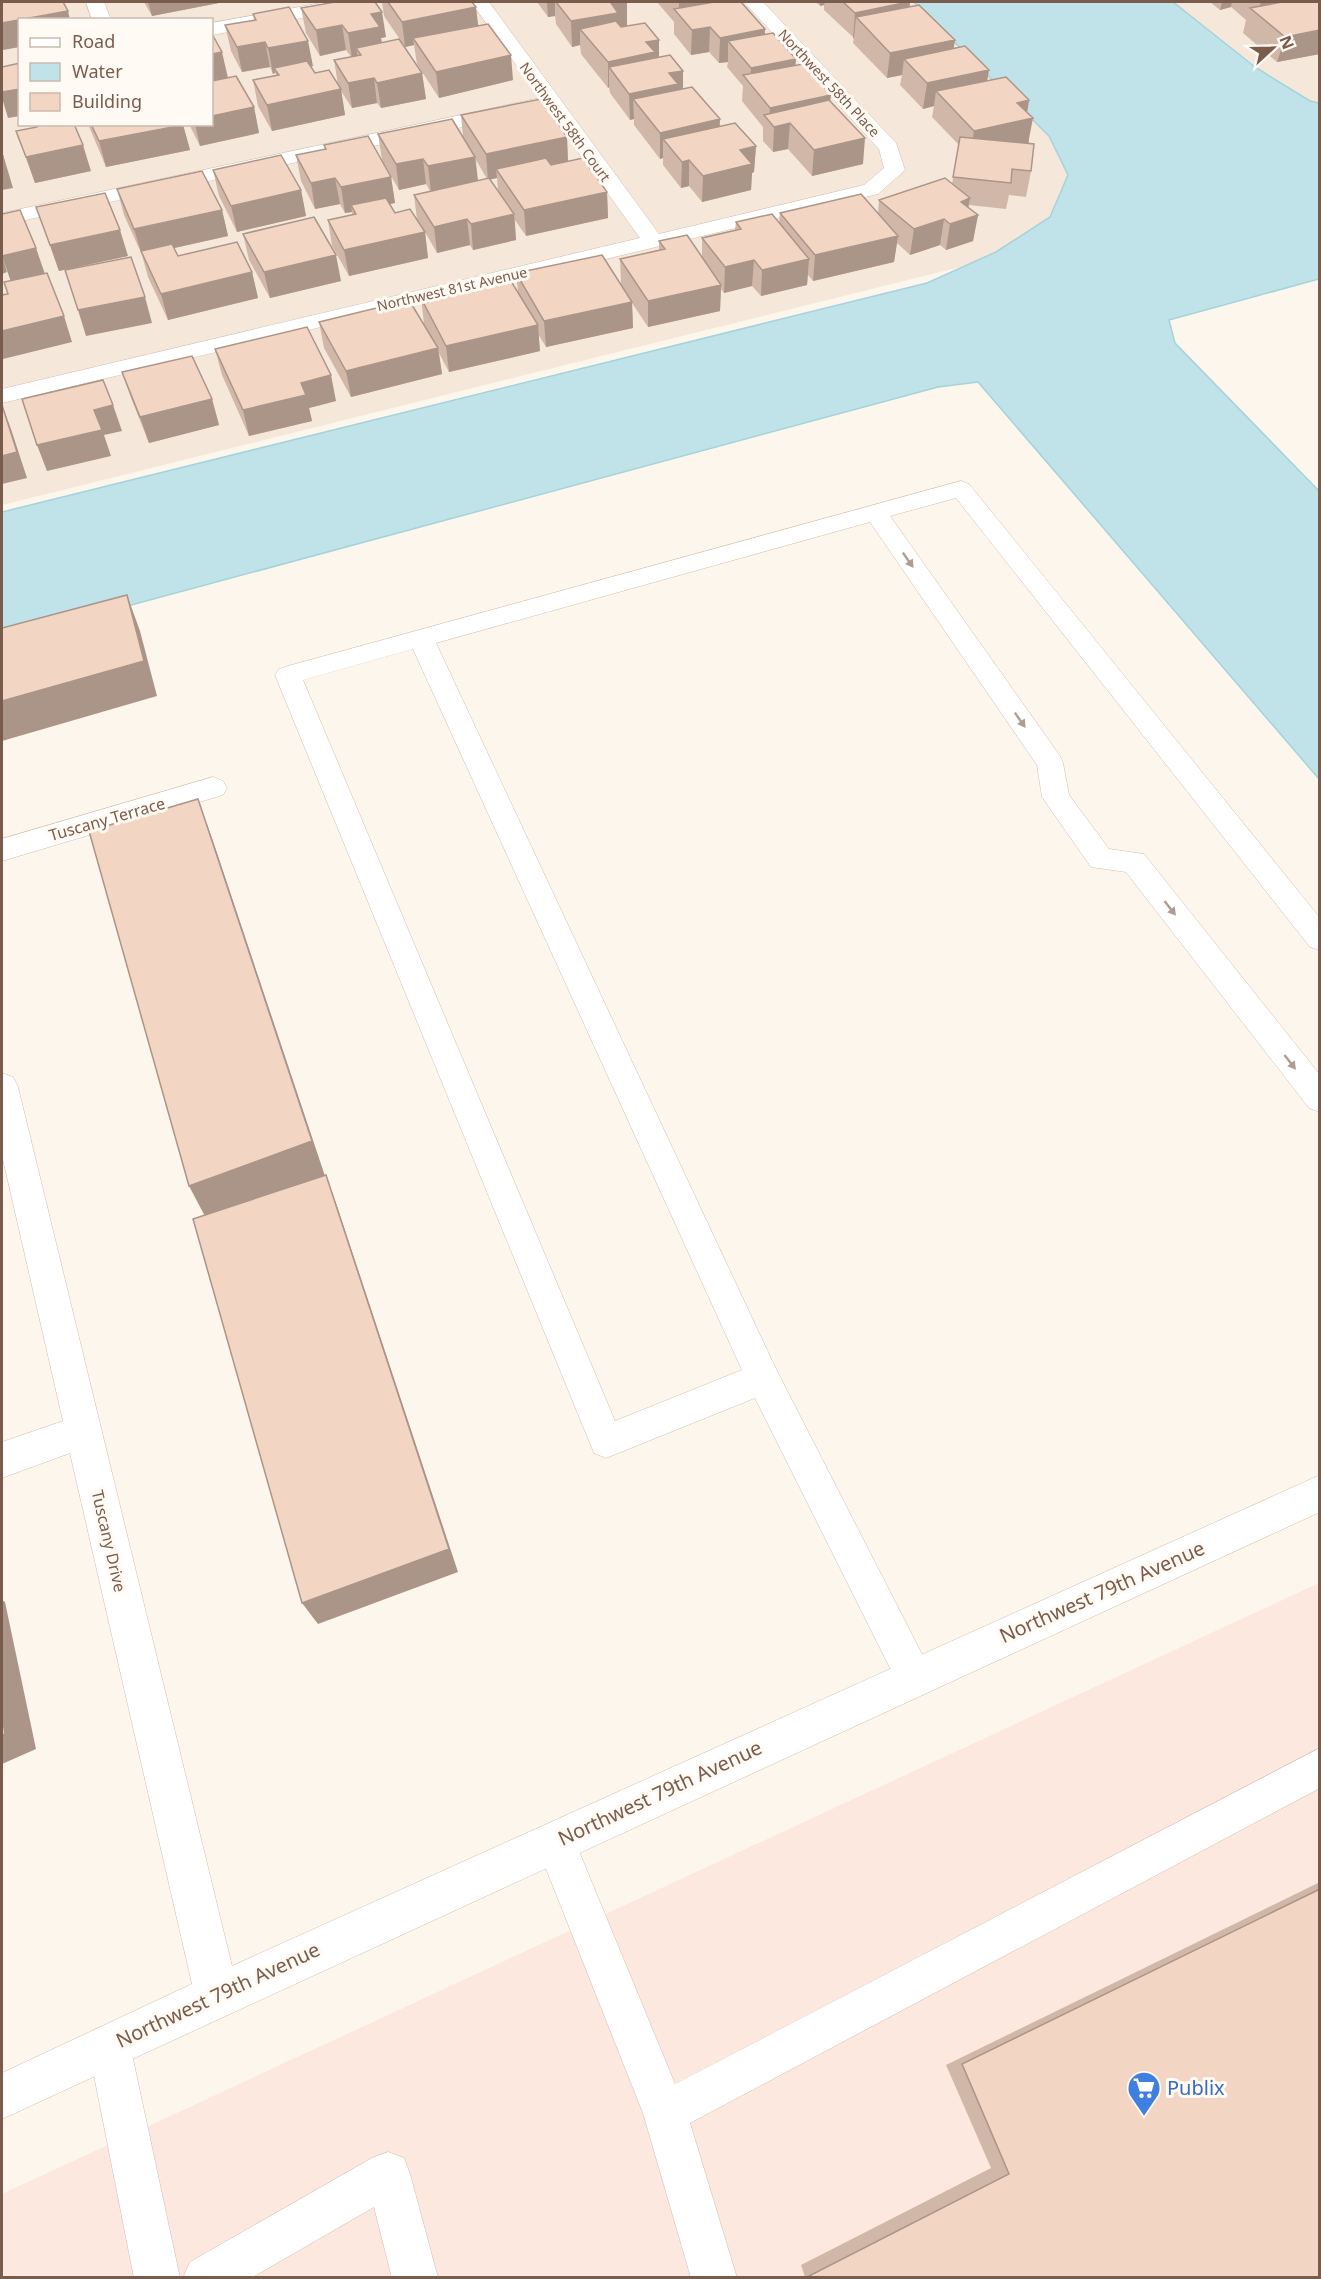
<svg xmlns="http://www.w3.org/2000/svg" width="1321" height="2279" font-family="'Noto Sans',sans-serif">
<rect width="100%" height="100%" fill="#fdf6ec"/>
<path fill="#f5e8da" fill-rule="evenodd" d="M2,2H1319V178L2,505ZM20,20H212V124H20Z"/>
<path fill="#fde8e0" d="M1319,1583V2277H2V2194Z"/>
<path fill="#bfe3e8" stroke="#a5d3da" stroke-width="1.5" d="M914,2H1173L1255,67L1310,101L1319,103V279L1169,320L1175,343L1319,491V779L978,382L938,387L2,640V512L927,283L996,252L1050,217L1068,175L1049,136Z"/>
<g fill="none" stroke-linecap="round" stroke-linejoin="round">
<g stroke="#d1beb0" stroke-width="1">
<path id="lane" d="M961,481L969,484L1320,918V950L1310,947L956,498L890,516L1060,756L1063,763L1069,795L1109,849L1144,854L1320,1075V1112L1309,1108L1126,872L1091,867L1042,797L1037,765L870,522L436,643L775,1367L927,1664L933,1677L927,1690L914,1696L901,1690L755,1398L606,1458L594,1453L275,675L279,669L288,666ZM413,649L742,1370L615,1421L303,680Z
M1320,1748V1788L690,2123L737,2278H691L643,2113L535,1841L541,1827L555,1821L569,1827L675,2084Z
M109,2024L124,2030L130,2045L180,2278H134L88,2045L94,2030Z
M388,2152L404,2158L410,2174L438,2278H392L374,2207L251,2278H183L190,2262L372,2158Z"/>
</g>
<g stroke="#d1beb0" stroke-width="1">
<path id="street" d="M86,2H104L111,20H92Z
M327,2H363L361,6L354,8L212,35V23Z
M471,2H489L659,234L864,185L884,168L879,149L744,2H763L896,143L905,170L878,194L2,403V389L640,238L547,109L2,225V213L540,98Z
M213,777L223,781L227,788L223,795L2,861V839Z
M2,1073L13,1077L18,1087L232,1966L1320,1475V1512L2,2119V2073L192,1984L70,1453L2,1478V1442L63,1421L2,1155Z"/>
</g>
<use href="#lane" fill="#fff" fill-rule="evenodd"/>
<use href="#street" fill="#fff" fill-rule="evenodd"/>
</g>
<path fill="#d1b7a8" fill-rule="evenodd" d="M144,2H224L152,16Z
M382,2H472L478,26L513,80L439,98L417,64L414,45L405,47L384,16Z
M537,2H627V26L659,40V57L683,71V89L720,126L756,146L754,172L752,173L751,190L702,202L689,186L681,188L663,165V158L660,159L634,125V119L630,120L610,93L609,87L608,88L581,54L580,45L572,47L556,24L555,16L548,17Z
M657,2H741L765,29V34L830,101L863,164L812,176L788,149L773,152L763,141V127L742,101L743,86L727,67L728,62L719,63L709,52L691,55L674,34V22Z
M816,2H910V7L987,81L1029,100L1027,112L1031,171L1026,197L1009,195L1006,209L969,205L968,208L978,215L973,241L946,250L940,245L910,255L897,243L894,262L813,281L808,275L807,285L761,296L752,286L724,293L721,289L720,311L648,327L632,303L633,328L546,347L538,334L540,351L449,372L439,353L442,374L351,397L324,348L319,322L424,324L421,298L518,292L516,273L621,284L620,259L659,250V241L702,257V238L735,230L736,222L779,223L780,213H878L879,200L952,184L959,145L932,117L934,106L923,109L900,85L902,75L887,78L853,43L854,38L824,10V5L820,6Z
M1210,2H1320V54L1277,62L1243,33L1246,20L1231,7L1220,10Z
M301,8L386,37L381,38L382,43L422,73L426,99L381,108L377,103L352,108L341,91L345,115L272,131L258,106L253,80L276,75L275,73L273,74L270,67L242,72L231,51L225,25L254,20L253,14L313,66L311,67L315,73L338,85L334,60L351,57L346,50L320,56L306,33Z
M228,77L254,107L259,133L200,146L189,124H212Z
M461,115L567,137L568,161L607,192L608,218L526,236L515,220L516,240L473,250L470,245L437,253L425,232L428,258L349,276L332,246L328,220L352,215V212L345,213L340,204L315,209L301,181L296,155L325,150L324,145L391,177L395,203L390,204L395,213L417,220L414,195L430,191L426,184L399,190L382,160L378,134L463,137ZM476,160L487,179L478,181ZM497,178L498,190L490,179Z
M88,124H183L190,150L106,167Z
M37,127L91,171L35,183L16,131Z
M213,170L301,190L306,216L237,232L219,196Z
M117,189L222,210L228,236L174,248L178,256L252,272L258,298L168,320L148,277L142,255L124,215Z
M36,207L128,256L59,271Z
M243,234L341,281L270,298L249,260Z
M215,349L336,401L309,408L312,421L249,436L222,375Z
M122,372L212,399L219,425L149,443L131,398Z
M1320,1882V2277H805L801,2265L991,2168L946,2065Z"/>
<path fill="#aa9588" d="M148,2H224L152,16Z
M547,2H555V16L548,17Z
M556,2H627V26L619,27L580,29V45L572,47L571,21Z
M688,2H737L679,15V3Z
M820,2H825L824,5L820,6Z
M908,2H910L907,26L856,17L854,38L853,39L855,13Z
M1222,2H1232L1231,7L1220,10Z
M1261,2H1310L1258,14Z
M476,7L479,32L413,38L414,45L405,47L402,22Z
M68,11L70,20H21Z
M382,12L386,37L381,38L383,52L361,55L356,48L358,57L352,58L348,33L371,14Z
M1320,14V54L1277,62L1285,37Z
M20,20V47L3,50L2,45V23Z
M342,25L346,50L320,56L316,30Z
M710,27L709,52L691,55L692,30Z
M765,29L764,54L728,41V62L719,63L720,38Z
M659,40V65L609,67V87L608,88V62L646,42Z
M955,40L951,65L904,59L902,75L887,78L890,53Z
M308,41L313,66L278,73L274,68L275,73L273,74L268,48Z
M265,42L270,67L242,72L237,47Z
M222,52L228,78L212,81V54Z
M511,55L513,80L439,98L436,72Z
M796,59L794,85L750,83L751,68Z
M989,70L985,95L936,91L934,106L923,109L927,83Z
M683,71V96L633,99L634,119L630,120L629,94L669,73Z
M422,73L426,99L381,108L377,83Z
M374,78L377,103L352,108L348,83Z
M20,89V116L8,118L2,98V92Z
M341,89L345,115L272,131L267,105Z
M831,95L828,121L790,123L788,149L773,152L774,127L769,121L770,108Z
M1029,100L1026,120L1033,118L1028,144L970,157L974,131L1017,103Z
M254,107L259,133L200,146L195,124H212V116Z
M720,119L719,145L663,139V158L660,159V133Z
M183,125L190,150L106,167L99,141Z
M567,137L568,163L496,169L497,178L488,180L486,154Z
M865,138L863,164L812,176L814,150Z
M83,145L91,171L35,183L26,157Z
M756,146L754,172L752,173L751,190L702,202L703,176L740,150Z
M2,151L13,188L2,190Z
M475,157L478,182L431,192L428,166Z
M423,159L426,184L399,190L396,164Z
M689,160V186L681,188L682,162Z
M391,177L395,203L354,211L351,205L352,212L345,213L341,187Z
M335,178L340,204L315,209L311,183Z
M301,190L306,216L237,232L231,206Z
M607,192L608,218L526,236L524,210Z
M970,198L966,219L978,215L973,241L946,250L950,224L961,202Z
M222,210L228,236L143,255L141,251L142,255L134,229Z
M514,214L516,240L473,250L471,224Z
M467,219L470,245L437,253L434,227Z
M944,219L940,245L910,255L914,229Z
M120,230L128,256L59,271L50,245Z
M425,232L428,258L349,276L344,250Z
M898,236L894,262L813,281L815,255Z
M36,248L45,274L11,282L2,256Z
M336,255L341,281L270,298L264,272Z
M2,256L7,272L2,274Z
M809,259L807,285L761,296L762,270Z
M754,260L752,286L724,293L725,267Z
M252,272L258,298L168,320L161,294Z
M721,285L720,311L648,327V301Z
M145,297L152,323L86,336L78,310Z
M632,302L633,328L546,347L544,321Z
M64,316L72,342L3,359L2,355V331Z
M538,325L540,351L449,372L446,346Z
M438,348L442,374L351,397L346,371Z
M331,375L336,401L309,408L312,421L249,436L243,410L301,383Z
M212,399L219,425L149,443L140,417Z
M2,405L11,429L27,478L2,484Z
M113,405L122,431L104,435L111,456L47,471L37,445L94,410Z
M127,595L140,631L157,696L2,741V701Z
M198,799L213,841L325,1176L207,1220L189,1186Z
M326,1175L338,1209L458,1572L318,1624L302,1603Z
M2,1600L5,1602L36,1749L2,1764Z"/>
<path fill="#f3d5c3" stroke="#aa9588" stroke-width="1.5" d="M2,2H63L68,11L2,23Z
M335,2H375L382,12L371,14L380,27L348,33L342,25L316,30L301,8Z
M388,2H472L476,7L402,22Z
M556,2H622L611,3L618,13L571,21Z
M714,2H741L765,29L720,38L710,27L692,30L674,9Z
M843,2H908L855,13Z
M1282,2H1320V30L1285,37L1250,8Z
M919,5L955,40L890,53L856,17Z
M289,7L308,41L268,48L265,42L237,47L225,25L256,20L253,14Z
M616,21L621,27L645,23L659,40L646,42L655,52L608,62L580,29Z
M488,24L511,55L436,72L413,38Z
M773,33L796,59L751,68L728,41Z
M212,34L222,52L212,54Z
M399,39L422,73L377,83L374,78L348,83L334,60L361,55L356,48Z
M965,46L989,70L927,83L904,59Z
M670,55L683,71L669,73L678,84L629,94L609,67Z
M307,61L315,73L329,70L341,89L267,105L253,80L279,75L274,68Z
M20,63V89L2,92V67Z
M803,64L831,95L770,108L743,75Z
M236,76L254,107L212,116V81Z
M1006,77L1029,100L1017,103L1033,118L974,131L936,91Z
M692,87L720,119L660,133L633,99Z
M541,99L567,137L486,154L461,115Z
M829,100L865,138L814,150L790,123L774,127L764,115Z
M452,119L475,157L428,166L423,159L396,164L378,134Z
M735,123L756,146L740,150L752,164L703,176L689,160L682,162L663,139Z
M36,124H74L83,145L26,157L16,131L37,127Z
M91,124H183V125L99,141Z
M368,136L391,177L341,187L335,178L311,183L296,155L326,149L324,145Z
M960,137L1034,144L1031,171L1012,169L1011,183L953,177Z
M2,153L4,162L2,163Z
M281,155L301,190L231,206L213,170Z
M546,158L551,165L583,158L607,192L524,210L496,169Z
M202,171L222,210L134,229L117,189Z
M489,178L514,214L471,224L467,219L434,227L414,195Z
M945,178L970,198L961,202L978,215L950,224L944,219L914,229L879,200Z
M105,193L120,230L50,245L36,207Z
M861,194L898,236L815,255L780,213Z
M386,198L395,213L410,209L425,232L344,250L328,220L356,214L351,205Z
M20,210L36,248L2,256V214Z
M772,214L809,259L762,270L754,260L725,267L702,238L741,229L736,222Z
M314,217L336,255L264,272L243,234Z
M687,235L721,285L648,301L620,259L665,249L659,241Z
M237,242L252,272L161,294L141,251L172,244L178,256Z
M602,255L632,302L544,321L516,273Z
M131,257L145,297L78,310L65,270Z
M47,273L64,316L2,331V295L8,294L4,282Z
M509,278L538,325L446,346L421,298Z
M409,300L438,348L346,371L319,322Z
M307,327L331,375L301,383L306,395L243,410L215,349Z
M192,356L212,399L140,417L122,372Z
M103,380L113,405L94,410L102,430L37,445L22,399Z
M2,405L17,452L2,456Z
M127,595L144,661L2,701V628Z
M198,799L312,1141L189,1186L89,831Z
M326,1175L449,1549L302,1603L193,1219Z
M2,1715L5,1734L2,1735Z
M1320,1889V2277H809V2276L1009,2174L962,2064Z"/>
<defs><path id="oneway-solid" d="M-6-.8H1V-3.2L6.5 0L1 3.2V.8H-6Z" transform="scale(1.5)"/></defs>
<g fill="#af9d94">
<use href="#oneway-solid" transform="translate(908 560) rotate(55)"/>
<use href="#oneway-solid" transform="translate(1020 720) rotate(55)"/>
<use href="#oneway-solid" transform="translate(1170 908) rotate(52)"/>
<use href="#oneway-solid" transform="translate(1290 1062) rotate(52)"/>
</g>
<defs>
<g id="supermarket-pin" transform="scale(1.725)"><path d="M0 17L-7.5 6A9.5 9.5 0 1 1 7.5 6Z" fill="#3f7fe0" stroke="#fffaf3"/><path d="M-6-5.5h2.5l.6 2H6L4.5 2H-2.5L-4.4-4H-6ZM-1.5 3.2a1.3 1.3 0 1 0 .1 0ZM3 3.2a1.3 1.3 0 1 0 .1 0Z" fill="#fff"/></g>
</defs>
<g fill-rule="evenodd">
<use href="#supermarket-pin" x="1144" y="2088"/>
</g>
<g text-anchor="middle" stroke-width="6" stroke-linejoin="round" paint-order="stroke">
<g font-size="14" fill="#7a5c4d" stroke="#fffaf3">
<text transform="translate(829 83) rotate(47)" y="5">Northwest 58th Place</text>
<text transform="translate(565 122) rotate(54)" y="5">Northwest 58th Court</text>
<text transform="translate(452 289) rotate(-13)" y="5">Northwest 81st Avenue</text>
</g>
<g font-size="16" fill="#7a5c4d" stroke="#fffaf3">
<text transform="translate(107 819) rotate(-16)" y="6">Tuscany Terrace</text>
<text transform="translate(109 1541) rotate(77)" y="6">Tuscany Drive</text>
</g>
<g font-size="20" fill="#7a5c4d" stroke="#fffaf3">
<text transform="translate(1102 1592) rotate(-24)" y="7">Northwest 79th Avenue</text>
<text transform="translate(660 1793) rotate(-25)" y="7">Northwest 79th Avenue</text>
<text transform="translate(218 1995) rotate(-25)" y="7">Northwest 79th Avenue</text>
</g>
<g font-size="20" fill="#366cbe" stroke="#fffaf3" text-anchor="start">
<text x="1167" y="2095">Publix</text>
</g>
</g>
<rect width="1321" height="2279" fill="none" stroke="#7a5c4d" stroke-width="6"/>
<rect x="18" y="18" width="195" height="108" fill="#fffaf3" stroke="#cabbb1" stroke-width="1.5"/>
<rect x="30" y="38" width="30" height="9" fill="#ffffff" stroke="#cabbb1" stroke-width="1.5"/>
<text x="72" y="48" font-size="18" fill="#7a5c4d">Road</text>
<rect x="30" y="63" width="30" height="18" fill="#bfe3e8" stroke="#cabbb1" stroke-width="1.5"/>
<text x="72" y="78" font-size="18" fill="#7a5c4d">Water</text>
<rect x="30" y="93" width="30" height="18" fill="#f3d5c3" stroke="#cabbb1" stroke-width="1.5"/>
<text x="72" y="108" font-size="18" fill="#7a5c4d">Building</text>
<g transform="translate(1273 48) rotate(68)" stroke="#fffaf3" stroke-width="4.5" paint-order="stroke">
<path d="M0-4.5L10 22L0 15L-10 22Z" fill="#7a5c4d"/>
<text y="-9" font-size="16" font-weight="bold" text-anchor="middle" fill="#7a5c4d">N</text>
</g>
</svg>
